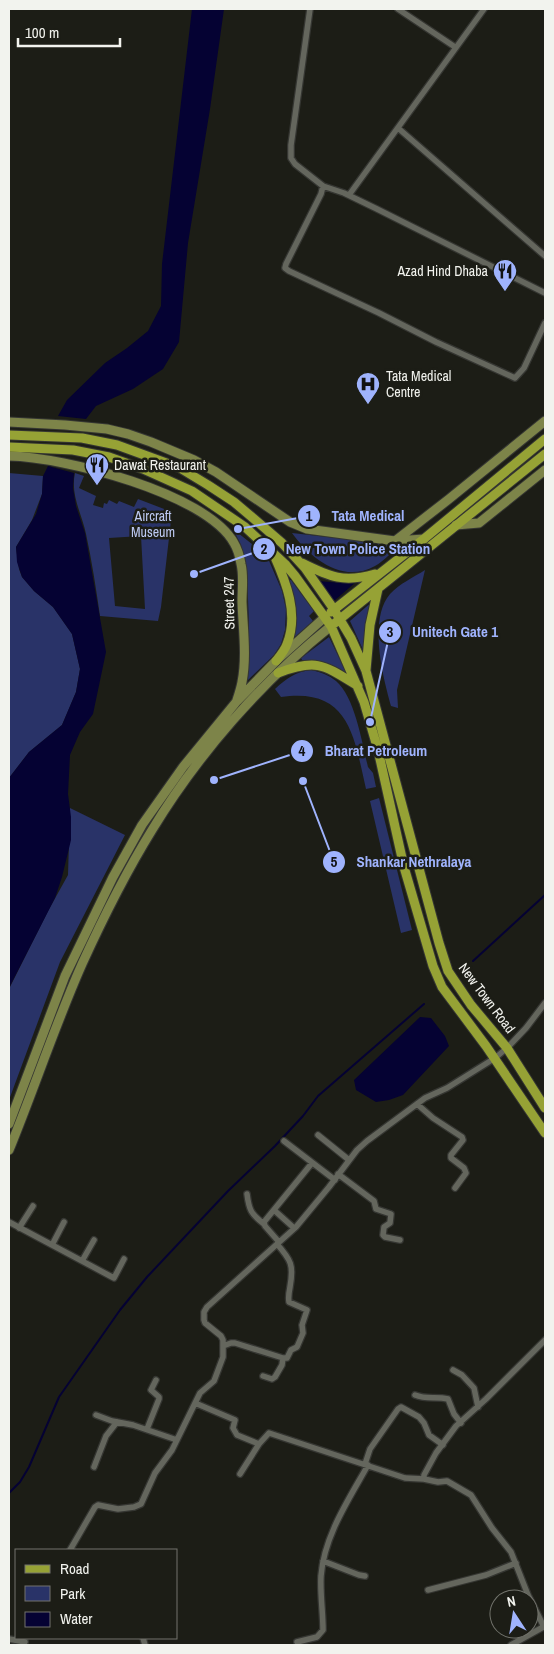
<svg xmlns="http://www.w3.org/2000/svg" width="554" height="1654" font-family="'Archivo Narrow',sans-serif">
<rect width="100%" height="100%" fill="#1c1d16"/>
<path fill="#293368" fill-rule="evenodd" d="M9,473L43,476L42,494L32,520L16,547L19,569L22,577L34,591L53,607L72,634L80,669L76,692L62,725L29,752L9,778Z
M75,473L84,476L79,488L96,496L93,505L103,508L104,503L107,504L109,500L117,504L119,501L134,507L138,499L172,512L161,607L158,621L100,616C96,589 92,561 86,534C82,514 70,495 75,473ZM141,536L145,609L115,606L109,538Z
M233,529L267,556L282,591L286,609L285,630L281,644L274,655L248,680L249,629L247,569L241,545Z
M292,533L399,545C392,552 384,561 375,566C343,584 311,559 292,533Z
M425,570L397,690L398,708L391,706C383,677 368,620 390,594C399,584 414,577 425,570Z
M289,580H291L314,611L309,616L313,621L296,636L294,637C294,614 296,602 289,580Z
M374,600L364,652L350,621Z
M329,637L347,674C330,663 323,660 302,660L301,658Z
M311,670C320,672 329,675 336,681C355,697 362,743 368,767L373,773L376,787L366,789C354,737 350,687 281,697L275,689C287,678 295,672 311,670Z
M379,798L412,930L401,933L370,801Z
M70,808L125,835L60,962L9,1100V989L48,911L68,875Z"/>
<path fill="#050233" d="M192,9H224L210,109L188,243L179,342L163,369L133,389L96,406L86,419L58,416L67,400L105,363L127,348L148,331L161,306L162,264Z
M48,466L74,473L73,488L76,506L85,533L106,652L93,714L80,732L70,755L68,794L71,817V840L62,877L55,898L9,988V778L29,752L62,725L76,692L80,669L72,634L53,607L34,591L22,577L17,562L16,547L36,514L42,494L43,476Z
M318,581L342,583L356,582L334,601Z
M420,1017L431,1018L445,1036L449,1046L403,1095L389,1100L376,1102L356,1090L354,1080Z"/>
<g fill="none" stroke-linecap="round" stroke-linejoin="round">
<path stroke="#050233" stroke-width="2" d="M473,961L545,895
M9,1493L20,1482L29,1467L59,1397L120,1310L147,1277L228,1191L275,1146L303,1116L318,1096L424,1004"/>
<g stroke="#353632" stroke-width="8">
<path id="street" d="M310,9L291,145V158L295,164L323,186L344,193L377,209L545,293
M398,9L455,47
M398,128L545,256
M323,186L321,194L286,264L285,268L289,271L379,313L436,342L515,378L524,368L545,323
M349,195L484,9
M417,1104L433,1118L462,1137L463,1140L451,1155V1158L464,1168L466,1173L455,1188
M318,1135L349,1160
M284,1141L335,1180
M338,1174L374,1201L376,1209L391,1214L390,1223L384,1227L383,1235L385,1237L400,1240
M247,1194C249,1210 251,1214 264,1224
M274,1210L294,1228
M9,1222L112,1277L114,1278L124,1259
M19,1228L33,1206
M279,1242L265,1226L264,1222L312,1163
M277,1244C291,1260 294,1265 290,1287C289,1292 288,1297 289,1302L307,1310L302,1325L303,1333L297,1347L291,1350L287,1358H283
M52,1245L64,1222
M82,1261L94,1240
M223,1346L231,1343H235L283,1358L282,1365L275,1377L272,1379L263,1376
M453,1370L462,1375L474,1388L478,1407
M415,1395C427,1400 436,1396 448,1399L454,1414L461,1423
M195,1403L235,1420L233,1428L237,1435L259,1444
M96,1415L112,1421L133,1425L177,1440
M147,1429L159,1399V1397L151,1390L156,1380
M365,1464L370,1449L398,1409L401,1407L419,1417L424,1423L429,1435L443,1445
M94,1467L106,1436L117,1422
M240,1474L259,1444L269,1433L405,1478L424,1479
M70,1550L95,1507L98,1505L118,1509L134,1507L141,1504L155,1473L172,1450L200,1393L214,1381L223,1357V1340L221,1336L205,1323L204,1320V1312L207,1307L296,1227L329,1187L357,1150L367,1141L425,1098L447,1088L495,1058L507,1048L526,1028L545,1003
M323,1561L359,1575L365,1576
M428,1590L486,1575L516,1563
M544,1627L528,1595L511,1552L492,1528L471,1495L447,1481L438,1482L424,1479V1475L436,1453L456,1426L486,1399L545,1340
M143,1638L145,1645
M9,1639L25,1642
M297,1642L317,1637L323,1630C323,1612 320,1594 321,1576C324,1536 349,1499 368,1465
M511,1645L545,1626"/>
</g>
<g stroke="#353632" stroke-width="11">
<path id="secondary" d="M9,422L65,425L107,429L128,434L151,442L194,460L216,472L290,522L307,529L395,541L424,539
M9,456C64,457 206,493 234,543C237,548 240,558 241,564C244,576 242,590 242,602C243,628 247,657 242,682C241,688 239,694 237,700
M456,525L479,523L545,470
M395,541L449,499L545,421
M9,1124L65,976L113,877L142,825L183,767L237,701L276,661L325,617
M9,1150C34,1089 55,1025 82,964C103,918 126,872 152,830C198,754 262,681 331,626"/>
</g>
<g stroke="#353632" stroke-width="11">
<path id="primary" d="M9,435L82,438L117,445L180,468L208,485L234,502L253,518L282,543L305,568L333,608L351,638L366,671L439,943L448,971L471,1005L507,1048L545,1108
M9,447L73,450L109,457L143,469L192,491L245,527L285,564L295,576L331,626L364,702L378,750L404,867L433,966L442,987L486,1046L545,1133
M274,555C286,582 299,614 287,644C285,650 280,656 276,661
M302,563C330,577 344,583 375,574
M331,612L425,538L545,439
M335,623L545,454
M366,670L370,625L378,589
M278,673C317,658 324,665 358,686"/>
</g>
<use href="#street" stroke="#64665d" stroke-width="5.5"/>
<use href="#secondary" stroke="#7d8449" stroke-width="9"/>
<use href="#primary" stroke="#96a235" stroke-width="9"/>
</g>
<defs>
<g id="restaurant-pin" transform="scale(1.25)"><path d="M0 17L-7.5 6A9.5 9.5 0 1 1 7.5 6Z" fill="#9fb3fd" stroke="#1c1d16"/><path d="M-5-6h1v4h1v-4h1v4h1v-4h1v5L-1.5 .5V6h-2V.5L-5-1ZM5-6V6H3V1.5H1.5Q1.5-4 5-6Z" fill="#111"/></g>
<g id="hospital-pin" transform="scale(1.25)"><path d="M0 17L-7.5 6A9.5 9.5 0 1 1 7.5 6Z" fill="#9fb3fd" stroke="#1c1d16"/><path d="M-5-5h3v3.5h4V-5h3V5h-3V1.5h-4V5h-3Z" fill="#111"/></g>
</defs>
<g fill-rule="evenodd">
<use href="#restaurant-pin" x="505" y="271"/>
<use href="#hospital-pin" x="368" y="384"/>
<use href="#restaurant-pin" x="97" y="465"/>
</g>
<g text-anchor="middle" stroke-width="5" stroke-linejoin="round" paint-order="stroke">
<g font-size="14" fill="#f2f3ee" stroke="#1c1d16" text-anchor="start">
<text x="488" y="276" text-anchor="end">Azad Hind Dhaba</text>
<text x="386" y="381">Tata Medical<tspan x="386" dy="16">Centre</tspan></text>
<text x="114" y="470">Dawat Restaurant</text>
</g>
<g font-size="14" fill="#bdc9f2" stroke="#1c1d16">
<text x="153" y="521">Aircraft<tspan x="153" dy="16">Museum</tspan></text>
</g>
<g font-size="14" fill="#f2f3ee" stroke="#1c1d16">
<text transform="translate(229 603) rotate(-91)" y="5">Street 247</text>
<text transform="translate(487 998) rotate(53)" y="5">New Town Road</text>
</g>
</g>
<path fill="none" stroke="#9fb3fd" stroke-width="2" d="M238 529L309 516M194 574L264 549M370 722L390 632M214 780L302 751M303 781L334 862"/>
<g fill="#9fb3fd" stroke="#1c1d16" stroke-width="2">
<circle cx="238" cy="529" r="5"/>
<circle cx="194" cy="574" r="5"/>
<circle cx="370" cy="722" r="5"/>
<circle cx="214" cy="780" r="5"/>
<circle cx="303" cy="781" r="5"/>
<circle cx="309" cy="516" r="12"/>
<circle cx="264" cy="549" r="12"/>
<circle cx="390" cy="632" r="12"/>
<circle cx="302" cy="751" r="12"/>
<circle cx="334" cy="862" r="12"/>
</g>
<g font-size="15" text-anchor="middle" font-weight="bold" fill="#111">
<text x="309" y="521">1</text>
<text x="264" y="554">2</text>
<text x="390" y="637">3</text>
<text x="302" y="756">4</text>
<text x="334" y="867">5</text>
</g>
<g font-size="15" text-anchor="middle" font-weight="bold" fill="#9fb3fd" stroke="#1c1d16" stroke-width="5" stroke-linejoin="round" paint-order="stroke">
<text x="368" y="521">Tata Medical</text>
<text x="358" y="554">New Town Police Station</text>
<text x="455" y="637">Unitech Gate 1</text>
<text x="376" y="756">Bharat Petroleum</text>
<text x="414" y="867">Shankar Nethralaya</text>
</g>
<rect width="554" height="1654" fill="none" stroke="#f2f3ee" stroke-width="20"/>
<rect x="15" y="1549" width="162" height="90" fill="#1c1d16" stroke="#72736c"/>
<rect x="25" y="1565" width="25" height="8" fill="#96a235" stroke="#72736c"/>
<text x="60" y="1574" font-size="15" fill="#f2f3ee">Road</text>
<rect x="25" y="1586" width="25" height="15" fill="#293368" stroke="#72736c"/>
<text x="60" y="1599" font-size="15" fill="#f2f3ee">Park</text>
<rect x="25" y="1612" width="25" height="15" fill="#050233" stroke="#72736c"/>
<text x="60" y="1624" font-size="15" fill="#f2f3ee">Water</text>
<g transform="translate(514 1614) rotate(348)"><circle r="24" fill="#1c1d16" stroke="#72736c"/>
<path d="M0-4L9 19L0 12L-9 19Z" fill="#9fb3fd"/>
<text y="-8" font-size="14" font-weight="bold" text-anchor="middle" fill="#f2f3ee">N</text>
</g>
<path d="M18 38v8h102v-8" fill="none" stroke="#f2f3ee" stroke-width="2.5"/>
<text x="25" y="38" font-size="15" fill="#f2f3ee" stroke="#1c1d16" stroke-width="4" paint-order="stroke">100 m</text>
</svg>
